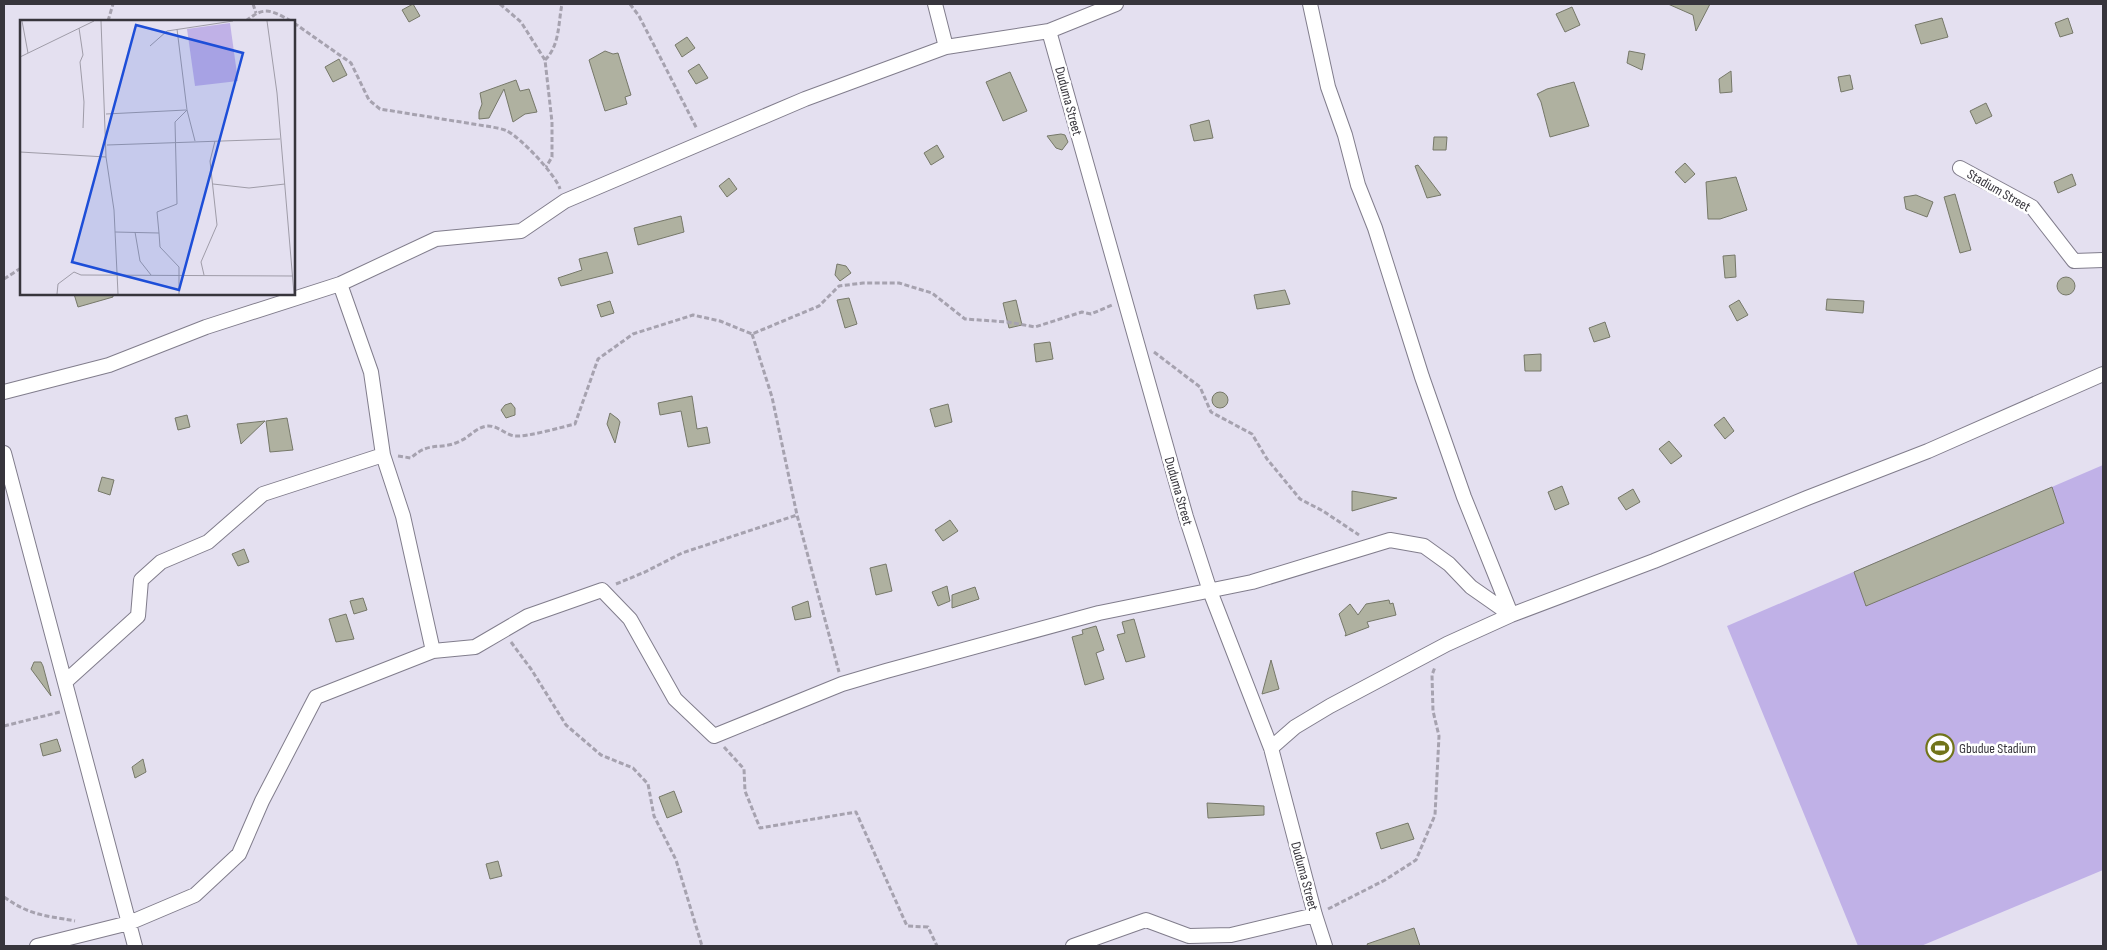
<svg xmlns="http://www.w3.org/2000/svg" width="2107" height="950" font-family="'Sofia Sans Condensed',sans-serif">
<rect width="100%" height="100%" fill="#e4e0f0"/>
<path fill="#c0b1e7" d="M2103,465V870L1921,946H1858L1727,626Z"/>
<path fill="#afb1a0" stroke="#767869" d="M413,4L420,16L409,22L402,10Z
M1668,4H1710L1696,31L1693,15Z
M1572,7L1580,25L1565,32L1556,14Z
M1942,18L1948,37L1921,44L1915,25Z
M2068,18L2073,33L2060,37L2055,23Z
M687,37L695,48L682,57L675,45Z
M605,51L613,54L618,53L631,95L625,97L627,104L605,111L589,60Z
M1629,51L1645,54L1642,70L1627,63Z
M339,59L347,75L333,82L325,67Z
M699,64L708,78L696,84L688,71Z
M1731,71L1732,92L1720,93L1719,79Z
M1010,72L1027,111L1003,121L986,82Z
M1850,75L1853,89L1841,92L1838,77Z
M516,80L520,91L529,89L537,112L525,114L513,122L504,89L489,118L479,119V112L482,104L480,93Z
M1574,82L1589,126L1550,137L1541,102L1537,94L1547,89Z
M1986,103L1992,116L1976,124L1970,111Z
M1209,120L1213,138L1194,141L1190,125Z
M1061,134L1065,135L1068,142L1062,150L1056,148L1047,136Z
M1434,137H1447L1446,150H1433Z
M937,145L944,157L931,165L924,153Z
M1685,163L1695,174L1685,183L1675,172Z
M1418,165L1441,195L1427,198L1415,166Z
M2072,174L2076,185L2058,193L2054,182Z
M1736,177L1747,210L1720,219H1708L1706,182Z
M729,178L737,189L727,197L719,186Z
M1955,194L1971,250L1960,253L1944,197Z
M1916,195L1933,202L1927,217L1906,209L1904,197Z
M681,216L684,232L638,245L634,228Z
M607,252L613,273L561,286L558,278L582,270L579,259Z
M1735,255L1736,277L1725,278L1723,256Z
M837,264L846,266L851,273L840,281L835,275Z
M2057 286a9 9 0 1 1 18 0a9 9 0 1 1-18 0Z
M1285,290L1290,304L1257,309L1254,295Z
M74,294H113V297L78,307Z
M849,298L857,324L845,328L837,300Z
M1827,299L1864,301L1863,313L1826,310Z
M1016,300L1022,325L1009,328L1003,303Z
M1739,300L1748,315L1737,321L1729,306Z
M610,301L614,313L601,317L597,305Z
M1605,322L1610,337L1594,342L1589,328Z
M1050,342L1053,359L1036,362L1034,344Z
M1541,354V371H1525L1524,355Z
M1212 400a8 8 0 1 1 16 0a8 8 0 1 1-16 0Z
M692,396L697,429L707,427L710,443L688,447L681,411L660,415L658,403Z
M511,403L515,408V415L506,418L501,410L505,405Z
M948,404L952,422L935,427L930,409Z
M610,413L618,419L620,422L615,443L607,424Z
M187,415L190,427L178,430L175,418Z
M1724,417L1734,431L1725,439L1714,425Z
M287,418L293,450L270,452L266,421Z
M265,421L241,444L237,424Z
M1669,441L1682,456L1671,464L1659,449Z
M102,477L114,480L110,495L98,491Z
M1562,486L1569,504L1555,510L1548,492Z
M2052,487L2064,523L1866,606L1854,572Z
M1633,489L1640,502L1626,510L1618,498Z
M1352,491L1397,498L1352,511Z
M950,520L958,531L943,541L935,530Z
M244,549L249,562L238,566L232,554Z
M886,564L892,591L876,595L870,568Z
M947,586L950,601L938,606L932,592Z
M975,587L979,599L952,608V595Z
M363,598L367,610L354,614L350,601Z
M1389,600L1390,604L1393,603L1396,615L1367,622L1369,627L1345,636L1346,634L1339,614L1350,604L1358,615L1366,604Z
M808,601L811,617L795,620L792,607Z
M346,614L354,639L336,642L329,619Z
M1134,619L1145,657L1126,662L1117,635L1125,633L1122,622Z
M1096,626L1104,650L1096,653L1104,679L1085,685L1072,637L1083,634L1082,630Z
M1271,660L1279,689L1262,694Z
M34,662H41L43,666L51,696L31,669Z
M57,739L61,751L43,756L40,744Z
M143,759L146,772L135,778L132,767Z
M674,791L682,812L667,818L659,797Z
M1207,803L1264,806V815L1208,818Z
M1408,823L1414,839L1381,849L1376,833Z
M498,861L502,876L490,879L486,864Z
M1414,928L1420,946H1368L1367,944Z"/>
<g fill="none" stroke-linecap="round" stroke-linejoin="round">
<g stroke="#817d8c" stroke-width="16">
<path id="minor" d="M935,4L946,47
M1310,4L1328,87L1345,135L1358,185L1375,228L1422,377L1464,497L1511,614
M1049,31L1186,517L1210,591L1271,748L1315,915L1325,946
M1960,168L2032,207L2074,261L2103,260
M4,392L109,365L206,327L340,284L436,239L521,231L565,201L805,99L946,47L1049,31L1116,4
M4,453L135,946
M433,651L475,647L528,616L602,590L630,619L675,699L714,736L842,684L886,671L1099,613L1252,582L1390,540L1424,546L1449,564L1471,587L1511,615
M65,682L138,616L141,580L161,562L208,542L263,494L383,455
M1271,748L1295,727L1330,706L1447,644L1511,615L1654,561L1807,498L1928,451L2103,374
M37,946L129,923L195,895L239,854L262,801L316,697L433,651L403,516L383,455L371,372L340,284
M1073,946L1146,920L1189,936L1231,935L1315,915"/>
</g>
<path stroke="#a6a2af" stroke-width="3" stroke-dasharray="5 2.5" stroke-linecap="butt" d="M253,4L256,13
M500,4L521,22L545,60L552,122V157L546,167
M630,4L639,16L697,129
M108,21L113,4
M246,21C265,5 272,11 291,21
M294,23L351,63L369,100L380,109L492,127C497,128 503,129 507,131C520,137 556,175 560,189
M545,60C560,45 558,24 562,4
M4,279L21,268
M752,334L772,397L797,515L839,672
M1154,352L1200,387L1211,412L1252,434L1267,459L1300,499L1323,511L1359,535
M398,456L411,458C430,440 441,451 460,441C470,437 475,428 487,426C498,425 505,435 515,436C528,437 562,427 575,424L598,359L633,334L693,315L720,321L752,334L819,306L839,286L863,283H899L932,293L965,319L1008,322L1035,327L1082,312L1091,314L1112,305
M616,584L645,572L682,553L797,515
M511,642L531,669L566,725L601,755L633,768L648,784L654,816L676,860L702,946
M4,726L60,712
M724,747L744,769L745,791L760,828L856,812L907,926L928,927L937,946
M4,897C31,916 44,915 75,921
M1328,909L1385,880L1416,860L1435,815L1439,736L1433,711L1432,675L1435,667"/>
<use href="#minor" stroke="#fff" stroke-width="14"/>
</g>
<defs>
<g id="stadium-ring" transform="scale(1.4375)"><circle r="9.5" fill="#fff" stroke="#71741a" stroke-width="1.5"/><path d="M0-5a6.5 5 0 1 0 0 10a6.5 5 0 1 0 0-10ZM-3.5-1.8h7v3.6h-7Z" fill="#71741a"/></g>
</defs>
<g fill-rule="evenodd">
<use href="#stadium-ring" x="1940" y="748"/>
</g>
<g text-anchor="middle" stroke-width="5" stroke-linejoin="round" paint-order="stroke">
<g font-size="14" fill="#37353c" stroke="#fff">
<text transform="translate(1069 101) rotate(75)" y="5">Duduma Street</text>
<text transform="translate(1999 190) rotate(30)" y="5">Stadium Street</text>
<text transform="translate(1179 491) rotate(74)" y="5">Duduma Street</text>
<text transform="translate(1305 876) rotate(75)" y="5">Duduma Street</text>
</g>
<g font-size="14" fill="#37353c" stroke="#fff" text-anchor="start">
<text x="1959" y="753">Gbudue Stadium</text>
</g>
</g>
<g transform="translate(20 20)">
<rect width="275" height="275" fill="#e4e0f0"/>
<path d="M210,3L218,61L175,66L167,9Z" fill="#c0b1e7"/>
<path fill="none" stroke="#9f9ca8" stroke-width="1" d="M2,1L8,33M81,1L86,137L94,190L98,274M247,1L257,73L274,274M59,8L63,35L60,42L64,82L63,108M157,9L167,90L175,121M130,26L147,11L213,1M0,37L74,1M86,94L166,90M87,125L260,119M0,132L86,137M193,164L229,168L265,164M95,212L139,213L140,227L159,247V274M115,212L120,241L131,255M139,213L137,192L157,184L155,102L167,90M184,255L181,242L197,205L190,141L195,121M37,274L38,264L54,252L61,255L273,256"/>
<path fill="#1d4ed8" fill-opacity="0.15" stroke="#1d4ed8" stroke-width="2.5" d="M116,5L223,33L159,270L52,242Z"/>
<rect width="275" height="275" fill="none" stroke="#37353c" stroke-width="2.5"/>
</g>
<rect width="2107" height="950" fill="none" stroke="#37353c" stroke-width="10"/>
</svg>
